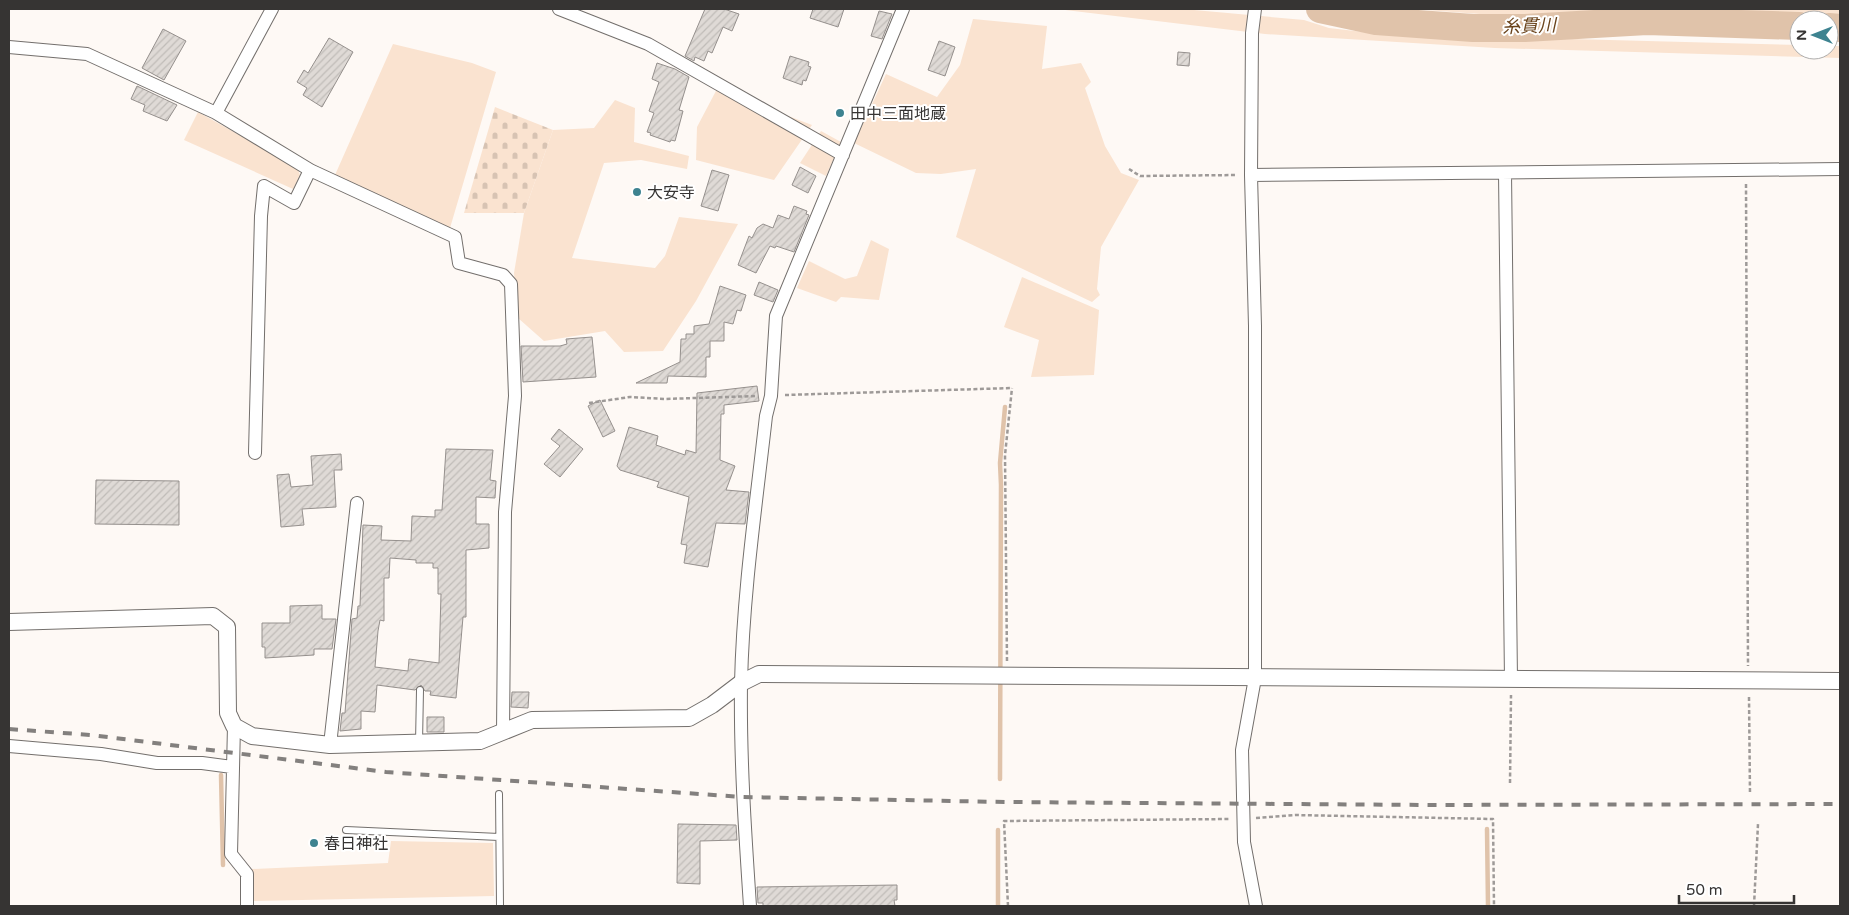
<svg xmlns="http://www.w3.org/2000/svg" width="1849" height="915" font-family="'Varela Round','Noto Sans JP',sans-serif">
<defs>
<pattern id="cemetery-stones" width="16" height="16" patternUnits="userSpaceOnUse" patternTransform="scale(1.25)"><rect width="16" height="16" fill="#fae3d0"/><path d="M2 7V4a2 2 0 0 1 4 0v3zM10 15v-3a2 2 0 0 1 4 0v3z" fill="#d7c3b3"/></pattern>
<pattern id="building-hatch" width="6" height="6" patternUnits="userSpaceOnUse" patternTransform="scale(1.25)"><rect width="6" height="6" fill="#dfdad6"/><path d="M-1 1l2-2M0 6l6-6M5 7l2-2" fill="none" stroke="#c0bcb8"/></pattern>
</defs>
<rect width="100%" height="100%" fill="#fef9f5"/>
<path fill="#fae3d0" d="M1057,9H1183L1304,20L1329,28L1381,34L1799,45V50H1829V46H1840V58L1495,48L1265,34Z
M1413,9H1840V23H1829V20H1799V22L1480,14Z
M973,19L1047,26L1042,69L1081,63L1091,82L1085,88L1105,146L1121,173L1139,180L1101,247L1097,289L1100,295L1092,302L956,237L976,169L941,174L916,173L854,143L886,74L937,97L960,65Z
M393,44L472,63L496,72L450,228L335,175Z
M717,89L812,125L774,180L696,160L697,127Z
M615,100L635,108L634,142L689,156L687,169L641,160L604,163L572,258L655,268L665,256L679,217L738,224L696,301L663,351L624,352L605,331L544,341L518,318L514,273L524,213L553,130L594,128Z
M198,112L297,167L300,175L293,189L184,140Z
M821,131L841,142L826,176L800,163Z
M871,240L889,249L879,300L841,297L836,302L797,288L809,261L845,279L857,276Z
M1022,277L1099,310L1094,375L1031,377L1039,340L1004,327Z
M391,841L493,843L494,896L252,901V869L388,863Z"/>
<path fill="url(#cemetery-stones)" d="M495,107L553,130L524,213H464Z"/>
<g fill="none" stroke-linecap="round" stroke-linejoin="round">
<path stroke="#e0c3aa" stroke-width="4.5" d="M221,775L223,865
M1000,779L1001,485L1000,463L1005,407
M1487,829L1488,906
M998,830V906"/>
<path stroke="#e0c3aa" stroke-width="28" d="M1320,9L1376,21L1473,28H1525L1647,21L1799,26
M1829,27L1840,28"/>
</g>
<path fill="url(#building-hatch)" stroke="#95908d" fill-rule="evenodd" d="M705,9H724L739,14L732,31L723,27L712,53L708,51L704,61L695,57L694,61L685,56Z
M813,9H844L838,27L810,18Z
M879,11L892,14L882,39L871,36Z
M163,29L186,41L164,80L142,68Z
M329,38L353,52L322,107L303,95L307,88L297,82L304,70L308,73Z
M939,41L955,47L945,76L928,70Z
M1178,52L1190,53L1189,66L1177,65Z
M790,56L809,62L808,66L811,67L806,81L803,80L802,85L783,78Z
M657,63L675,69L689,77L679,110L683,111L675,141L671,140L670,142L650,135L651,133L647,132L654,113L649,111L659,82L652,79Z
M137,86L177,105L167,121L143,111L145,105L131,99Z
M800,167L816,176L808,193L792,185Z
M712,170L729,175L718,211L701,206Z
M794,206L807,211L806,214L809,215L794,252L776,246L775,248L770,246L756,273L738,265L749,236L752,238L757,228L763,224L773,228L778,215L789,219Z
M759,282L778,290L773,302L754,295Z
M720,286L746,295L741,311L737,310L733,324L724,322V341H710V357H706V377L668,376L667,383H636L680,362L681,339H686V334H694V326L709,324Z
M592,337L596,377L523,382L521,346H560L567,344L566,339Z
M757,386L759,401L724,405V414H721L720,460L735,466L726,490L749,492L745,524L716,523L708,567L684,563L687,545L681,544L689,497L657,487L659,482L620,470L617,466L629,427L658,436L656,445L685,455L686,450L696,453L697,393Z
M600,400L615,431L603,437L588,406Z
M559,429L583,449L560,477L544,464L560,446L551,439Z
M446,449L493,450L490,480L496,481L495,498L476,497V524H489V548L466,550V617H463L456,698L430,695L431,691H425L421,685L415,690L377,685L375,712L361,711V729L340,731L342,713H345L352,619L357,618L358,606H360L363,525L382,526L381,540L411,541L412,516L435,517V510H442ZM390,558L416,560V563H433V568H438V594H441L439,663L409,659L408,671L375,667L378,631L380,620L384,621V578H389Z
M341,454L342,470H334L336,507L302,509L304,525L281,527L277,475L289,474L291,487L313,485L311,456Z
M96,480L179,481V525L95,524Z
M322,605V619H336L332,649H314V655L265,658V647H262V623H290V606Z
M512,692H529L528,708L511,707Z
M427,717H444V732H427Z
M678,824L736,825L737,840L700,841V884L677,883Z
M897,885V900H894L895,906H763V903H758L757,887Z"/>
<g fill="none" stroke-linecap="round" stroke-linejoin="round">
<g stroke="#736f6c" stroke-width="8">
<path id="service" d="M419,743L420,690
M499,794L500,906
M346,830L499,837"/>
</g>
<g stroke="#736f6c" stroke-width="14">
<path id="minor" d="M559,9L648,44L843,155
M1255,9L1252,33L1251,175L1255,326V678L1242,750L1244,842L1256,906
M9,47L87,54L216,113L310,170L455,237L459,263L503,275L511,284L515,396L505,512L503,732
M216,113L272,9
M1505,173L1511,680
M1251,175L1840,169
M255,453L261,216L264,186L294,203L310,170
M234,726L231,854L247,874V906
M330,745L357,503
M9,746L101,754L157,763H202L232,767
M750,906C745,832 740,758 741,683C743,594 756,505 766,416L771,396L776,316L903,9"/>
</g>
<g stroke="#736f6c" stroke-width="18">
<path id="tertiary" d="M9,622L213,616L227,627L228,713L234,726L252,736L330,745L480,741L532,720L689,718L712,705L741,683L759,674L1840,681"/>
</g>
<path stroke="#9e9a98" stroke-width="2.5" stroke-dasharray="4 2.5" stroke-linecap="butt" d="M1129,169L1140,176L1237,175
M1746,184L1748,666
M785,395L1012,388
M589,403L630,397L665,399L757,396
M1007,661L1005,455L1012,388
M1749,697L1750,794
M1510,783L1511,695
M1256,818L1295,815L1493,819L1494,906
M1008,906L1004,821L1230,819
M1754,906L1758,824"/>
<use href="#service" stroke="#fff" stroke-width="6"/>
<use href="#minor" stroke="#fff" stroke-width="12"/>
<use href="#tertiary" stroke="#fff" stroke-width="16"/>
<path stroke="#83807e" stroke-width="4" stroke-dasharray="9 9" stroke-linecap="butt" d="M9,729L91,735L386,772L742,797L1005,802L1430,805L1840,804"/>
</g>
<g fill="#3e8390" stroke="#fff" stroke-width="2">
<circle cx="840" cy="113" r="5"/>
<circle cx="637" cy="192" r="5"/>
<circle cx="314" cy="843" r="5"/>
</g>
<g text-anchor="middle" stroke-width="4" stroke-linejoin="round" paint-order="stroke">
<g font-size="16" fill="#363433" stroke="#fff" text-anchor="start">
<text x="850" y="119">田中三面地蔵</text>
<text x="647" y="198">大安寺</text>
<text x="324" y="849">春日神社</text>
</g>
<g font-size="18" font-style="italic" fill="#6a431b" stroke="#fff">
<text transform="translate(1529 26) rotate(-2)" y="6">糸貫川</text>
</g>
</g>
<rect width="1849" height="915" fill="none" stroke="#363433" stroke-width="20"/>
<g transform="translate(1814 35) rotate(270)"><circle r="24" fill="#ffffff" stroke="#afaead"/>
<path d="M0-4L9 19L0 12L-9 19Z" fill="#3e8390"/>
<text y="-8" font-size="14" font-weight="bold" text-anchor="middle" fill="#363433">N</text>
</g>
<path d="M1679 895v8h115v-8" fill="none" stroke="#363433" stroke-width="2.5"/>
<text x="1686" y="895" font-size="15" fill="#363433" stroke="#ffffff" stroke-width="4" paint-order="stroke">50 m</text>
</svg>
